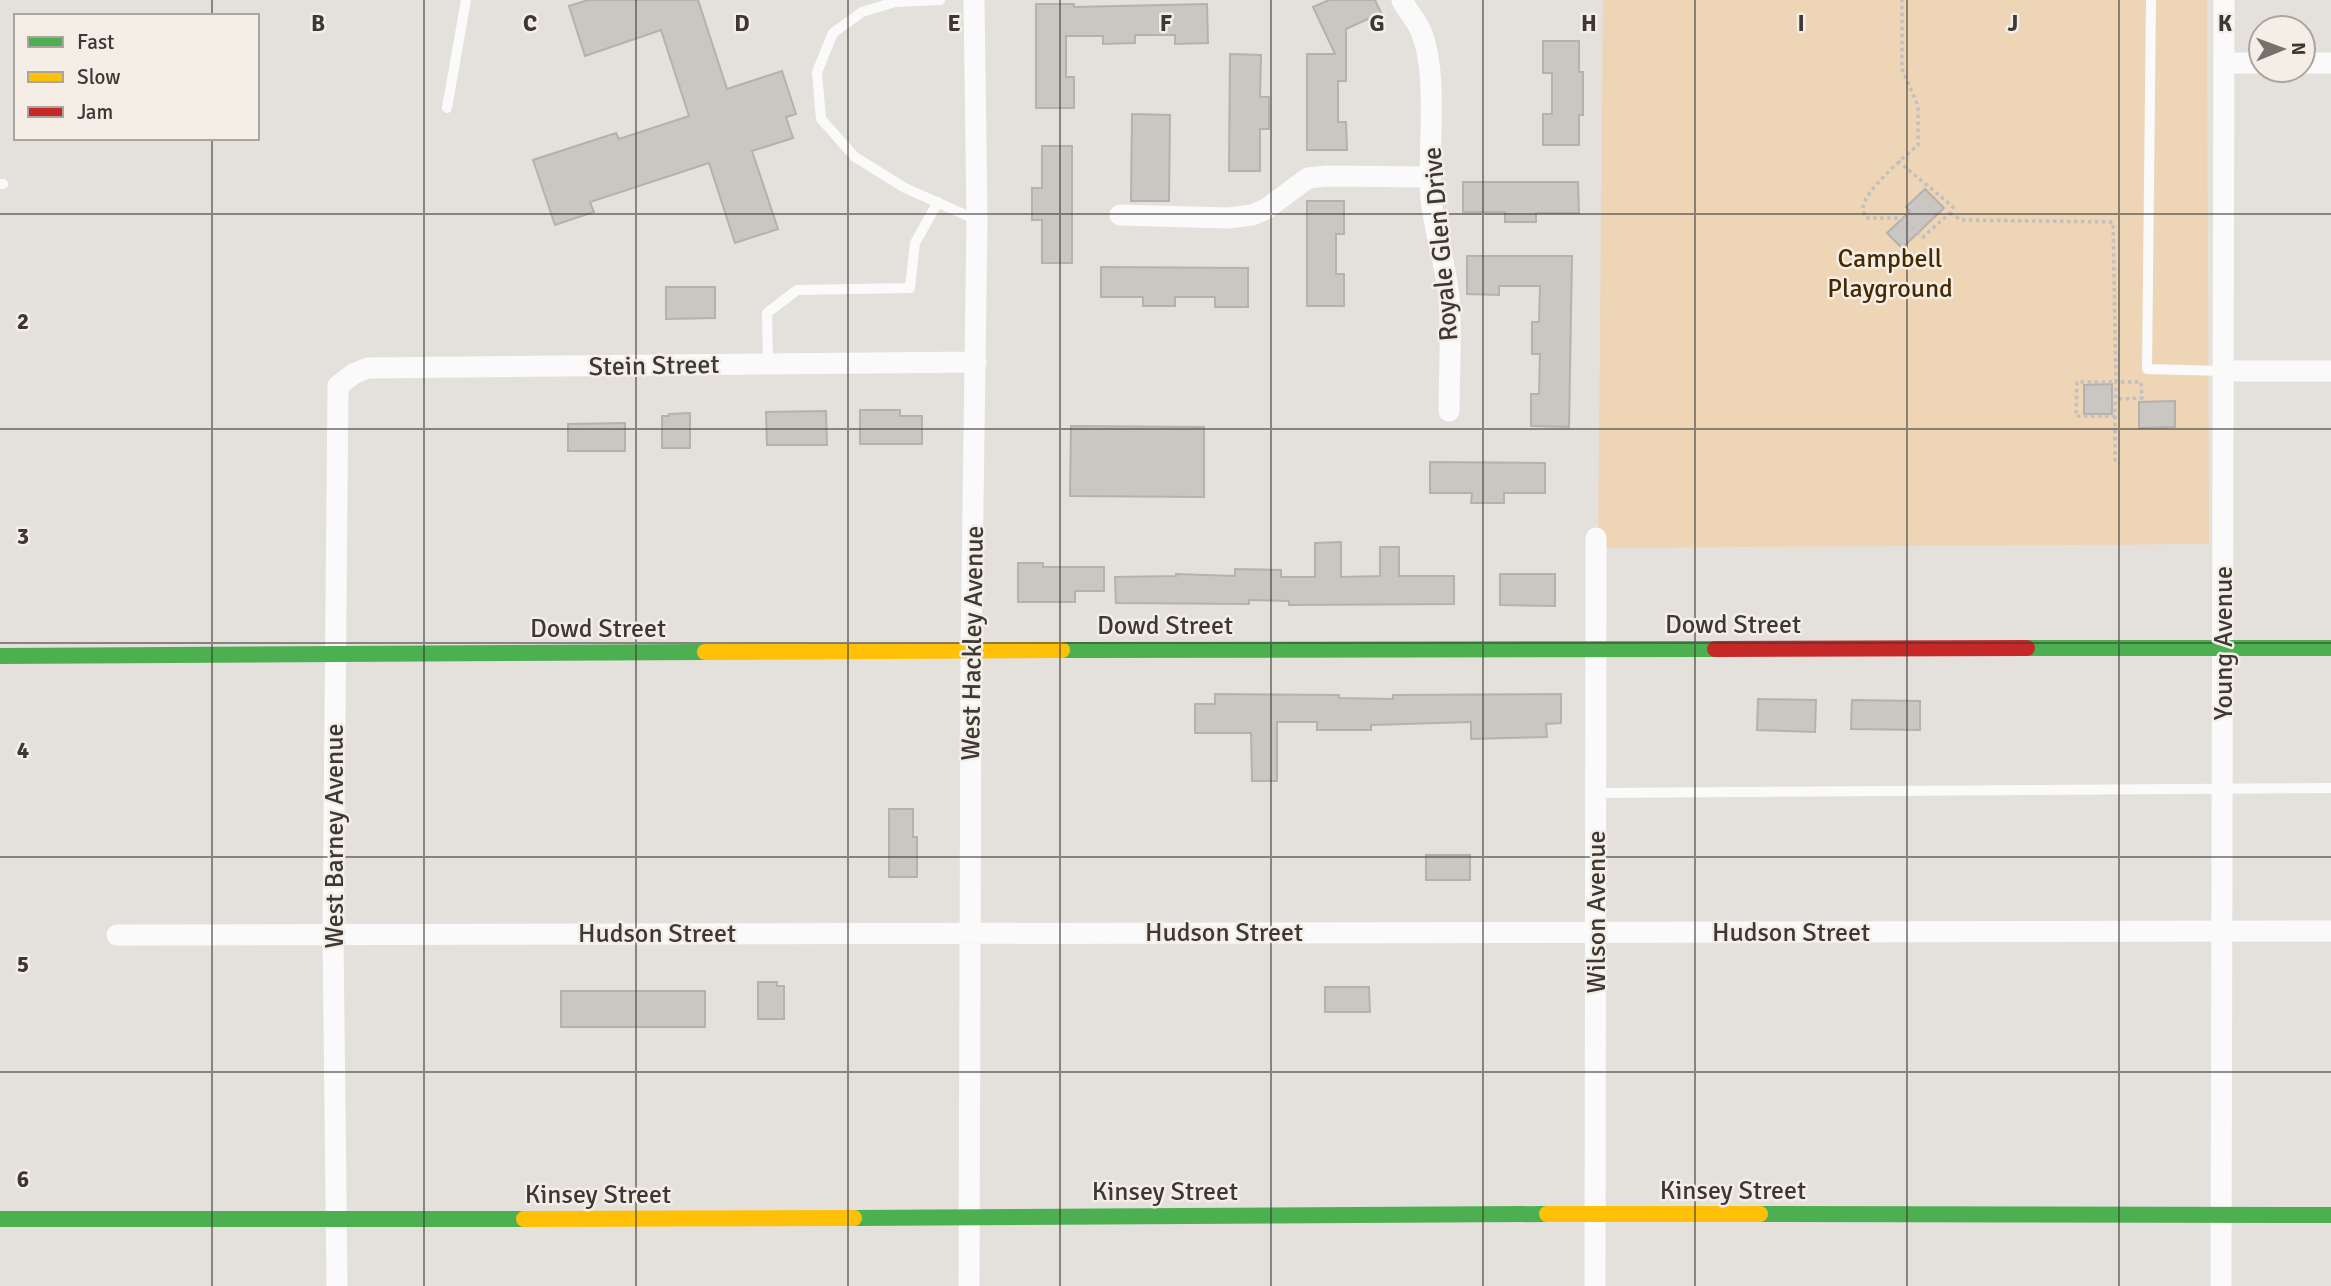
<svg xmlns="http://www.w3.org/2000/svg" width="2331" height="1286" font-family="Signika,sans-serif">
<rect width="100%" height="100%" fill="#e4e0dc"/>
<path fill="#eed5b6" d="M1603,0H2207L2209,544L1598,548Z"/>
<path fill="#cac7c3" stroke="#b4b1ae" stroke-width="2" d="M588,0H698L727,89L782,71L796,114L786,117L793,138L752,151L778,229L735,243L709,163L590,202L594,212L555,225L533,160L616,133L619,139L689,116L661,30L585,56L569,6Z
M1329,0H1375L1381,13L1346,29V81H1338V122H1346L1347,150H1307V54H1335L1313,7Z
M1036,4H1074V7L1207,4L1208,43L1175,44V35H1135V43L1103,44V36H1066V77H1074V108H1036Z
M1543,41H1579V72H1583V115H1579V145H1543V114H1552V73H1543Z
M1230,54L1261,55L1260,97H1269V129H1260V171H1229Z
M1132,114L1170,115L1169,201H1131Z
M1042,146H1072V263H1042V220H1032V188H1042Z
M1463,182H1578L1579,213H1536V222H1505V212H1463Z
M1925,189L1944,208L1902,248L1887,233L1910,211L1906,207Z
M1307,201H1344V234H1336V274H1344V306H1307Z
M1467,256H1572L1569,427L1531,426V394H1539L1540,354H1532V322H1539L1540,286H1499V295L1467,294Z
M1101,267L1248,268V307H1215V297H1175V306H1143V297H1101Z
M666,287H715V318L666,319Z
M2112,384V414H2084V385Z
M2175,401V427L2139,428V402Z
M860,410H900V416H922V444H860Z
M826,411L827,445H767L766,412Z
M690,413V448H662V416H669V414Z
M625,423V451H568V424Z
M1071,426L1204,427V497L1070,496Z
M1430,462L1545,463V493H1504V503H1471L1472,493H1430Z
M1341,542V577L1380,576V547H1399V576H1454V604L1289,605V601L1249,600V604L1116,603L1115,577L1176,576V574L1235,576V569L1281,570V577H1315V543Z
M1018,563H1043V567H1104V591H1075V602H1018Z
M1500,574H1555V606L1500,605Z
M1215,694L1339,695V698L1393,699V695L1561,694V723L1546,724L1547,737L1471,739V722L1371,725V730H1317V722H1277V781H1252L1251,733H1195V704H1215Z
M1758,699L1816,700L1815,732L1757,730Z
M1852,700L1920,701V730L1851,729Z
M889,809H913V837H917V877H889Z
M1426,855H1470V880H1426Z
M758,982H777V986H784V1019H758Z
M1325,987H1369L1370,1012H1325Z
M561,991H705V1027H561Z"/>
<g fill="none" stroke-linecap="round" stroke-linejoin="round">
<path stroke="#c2c0bf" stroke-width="3.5" stroke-dasharray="3.5 3.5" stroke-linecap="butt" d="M1898,161L1953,207L1950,213L1923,237L1901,218H1866C1865,215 1863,211 1863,208C1863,192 1906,155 1918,145V106L1902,69V0
M1950,213L1961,220L2113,222L2116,382H2077L2076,416H2115L2116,382H2141L2142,398L2116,399
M2115,416V462H2119"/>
<path stroke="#fbfafa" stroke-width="10" d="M940,0L895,2L862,12L833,33L817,72L821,119L855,157L905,188L977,220
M2151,0L2147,369L2224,371
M447,108L466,0
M0,184H3
M768,364L767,313L797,290L910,288L915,243L938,202
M1596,793L2331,788"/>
<path stroke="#fbfafa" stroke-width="21" d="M1402,0C1407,10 1414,18 1419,27C1440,69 1427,150 1431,198C1434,232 1446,264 1449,298C1452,335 1449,374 1449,411
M2224,63H2261
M2303,63H2331
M1120,215L1228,218L1252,215L1266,209L1308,178L1328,176L1429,177
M2224,371H2331
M117,935L2331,931
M337,1286L333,934L338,386L353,374L368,368L976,362
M969,1286L971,650L977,220L974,0
M1595,1286L1596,538
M2221,1286L2224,0"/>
<path stroke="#4caf50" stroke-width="16" d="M2027,648H2331
M1062,650L1715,649
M0,656L705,652
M1760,1214L2331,1215
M854,1218L1547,1214
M0,1219H524"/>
<path stroke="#ffc107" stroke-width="16" d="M705,652L1062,650
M1547,1214H1760
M524,1219L854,1218"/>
<path stroke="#c62828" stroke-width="16" d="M1715,649L2027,648"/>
</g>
<path fill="none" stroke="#3b3835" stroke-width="2" stroke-opacity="0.55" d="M212,0V16M424,0V1286M636,0V1286M848,0V1286M1060,0V1286M1271,0V1286M1483,0V1286M1695,0V1286M1907,0V1286M2119,0V1286M212,138V1286M0,214H2331M0,429H2331M0,643H2331M0,857H2331M0,1072H2331"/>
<g text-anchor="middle" stroke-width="5" stroke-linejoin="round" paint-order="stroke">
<g font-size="26" fill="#3b3835" stroke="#f4eee6">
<text transform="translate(1440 244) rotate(-95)" y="9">Royale Glen Drive</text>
<text transform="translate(654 365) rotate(-1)" y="9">Stein Street</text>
<text x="1733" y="633">Dowd Street</text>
<text x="1165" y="634">Dowd Street</text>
<text x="598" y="637">Dowd Street</text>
<text transform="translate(972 643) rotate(-89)" y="9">West Hackley Avenue</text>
<text transform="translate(2223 643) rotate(-90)" y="9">Young Avenue</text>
<text transform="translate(334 836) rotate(-90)" y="9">West Barney Avenue</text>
<text transform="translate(1596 912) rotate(-90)" y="9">Wilson Avenue</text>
<text x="1224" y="941">Hudson Street</text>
<text x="1791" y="941">Hudson Street</text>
<text x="657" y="942">Hudson Street</text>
<text x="1733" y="1199">Kinsey Street</text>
<text x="1165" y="1200">Kinsey Street</text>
<text x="598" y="1203">Kinsey Street</text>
</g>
<g font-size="26" fill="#452a00" stroke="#f4eee6">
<text x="1890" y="267">Campbell<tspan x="1890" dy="30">Playground</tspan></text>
</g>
</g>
<g font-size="23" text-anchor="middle" font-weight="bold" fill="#3b3835" stroke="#f4eee6" stroke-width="5" stroke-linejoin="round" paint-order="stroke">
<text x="318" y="31">B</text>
<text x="530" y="31">C</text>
<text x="742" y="31">D</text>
<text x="954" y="31">E</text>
<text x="1166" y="31">F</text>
<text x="1377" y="31">G</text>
<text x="1589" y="31">H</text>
<text x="1801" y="31">I</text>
<text x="2013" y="31">J</text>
<text x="2225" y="31">K</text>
<text x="23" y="329">2</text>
<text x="23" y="544">3</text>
<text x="23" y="758">4</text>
<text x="23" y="972">5</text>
<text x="23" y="1187">6</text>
</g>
<rect x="14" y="14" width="245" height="126" fill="#f4eee6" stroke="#aaa59f" stroke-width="2"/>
<rect x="28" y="37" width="35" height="10" fill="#4caf50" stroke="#aaa59f" stroke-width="2"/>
<text x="77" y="49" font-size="21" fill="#3b3835">Fast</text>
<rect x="28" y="72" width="35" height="10" fill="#ffc107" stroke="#aaa59f" stroke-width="2"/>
<text x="77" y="84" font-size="21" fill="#3b3835">Slow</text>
<rect x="28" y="107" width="35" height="10" fill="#c62828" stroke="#aaa59f" stroke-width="2"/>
<text x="77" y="119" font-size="21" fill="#3b3835">Jam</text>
<g transform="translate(2282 49) rotate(89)"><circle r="33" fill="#f4eee6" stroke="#aaa59f" stroke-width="2"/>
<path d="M0-5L12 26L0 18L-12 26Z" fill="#76736f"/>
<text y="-10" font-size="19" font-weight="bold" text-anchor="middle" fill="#3b3835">N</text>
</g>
</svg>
